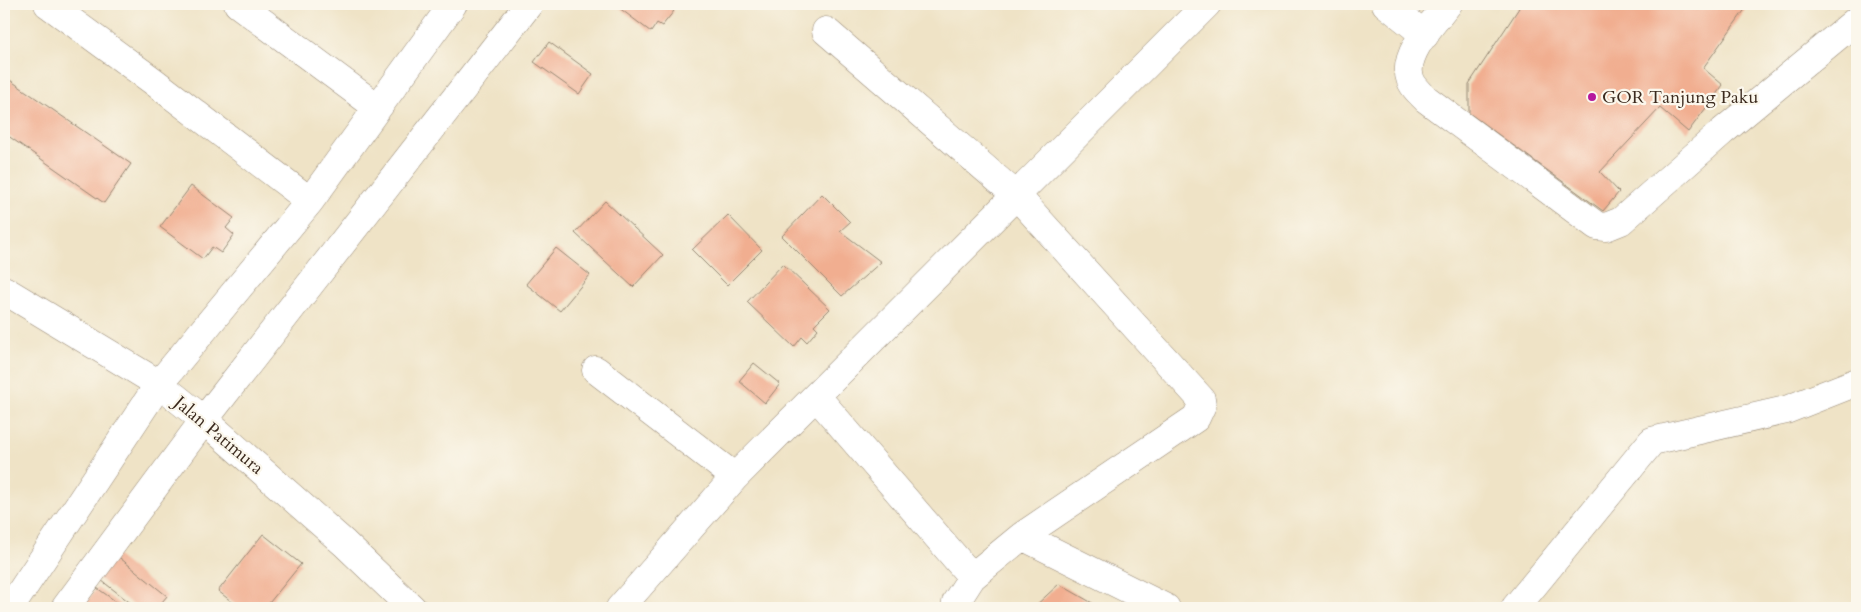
<svg xmlns="http://www.w3.org/2000/svg" width="1861" height="612" font-family="Cardo,serif">
<rect width="100%" height="100%" fill="#fbf7ec"/>
<filter id="ink" filterUnits="userSpaceOnUse"><feTurbulence type="fractalNoise" baseFrequency=".02" numOctaves="2"/><feDisplacementMap in="SourceGraphic" scale="10" xChannelSelector="R" yChannelSelector="G"/><feConvolveMatrix kernelMatrix="1 2 1 2 8 2 1 2 1" color-interpolation-filters="sRGB"/></filter>
<filter id="wash" filterUnits="userSpaceOnUse"><feTurbulence type="fractalNoise" baseFrequency=".0096" numOctaves="4" result="noise"/><feDisplacementMap in="SourceGraphic" scale="20" xChannelSelector="R" yChannelSelector="G"/><feGaussianBlur stdDeviation="1.12" result="paint"/><feColorMatrix in="noise" values="0 0 0 0 0 0 0 0 0 0 0 0 0 0 0 0 0 1.4 0 .05"/><feComposite in="paint" operator="in"/></filter>
<g filter="url(#wash)">
<rect width="100%" height="100%" fill="#efe3c6"/>
<g id="blocks">
<path fill="#f1ae90" d="M614,4H672L669,8L674,11L662,26L657,23L651,32Z
M1514,4H1742L1746,8L1703,68L1723,85L1688,132L1660,108L1600,172L1619,192L1603,211L1469,113V84L1519,8Z
M549,42L593,74L579,94L534,62Z
M4,76L131,164L104,203L4,133Z
M191,186L234,218L226,228L234,235L221,253L212,247L203,259L160,227Z
M822,194L850,222L840,231L881,262L842,296L782,236Z
M605,201L663,255L633,287L575,233Z
M728,215L762,250L727,285L692,250Z
M556,248L590,275L560,311L526,284Z
M783,264L830,309L814,325L818,329L807,342L802,337L794,347L747,302Z
M754,363L780,384L765,403L739,381Z
M263,534L301,564L265,608H240L218,591Z
M115,554L167,596L157,608H137L97,577Z
M1059,584L1101,608H1033Z
M97,588L125,608H82Z"/>
</g>
</g>
<g filter="url(#ink)">
<use href="#blocks" fill-opacity="0" stroke="#958672" stroke-width="1"/>
<g fill="none" stroke-linecap="round" stroke-linejoin="round">
<g stroke="#958672" stroke-width="29">
<path id="minor" d="M48,4L153,81L310,201
M238,4L377,107
M1386,4L1425,35
M1448,4C1435,21 1402,54 1410,78C1412,86 1420,93 1426,99L1597,226L1606,227L1621,221L1723,131L1857,20
M826,31L1017,196L1201,399L1202,405L1196,418L1022,536L972,577L956,602V608
M4,290L159,384L204,420L344,543L412,608
M596,370L735,477
M816,396L972,577
M1022,536L1166,608
M10,608L159,384L310,201L453,4
M65,608L204,420L529,4
M620,608L735,477L1207,4
M1515,608L1652,441L1786,410L1857,382"/>
</g>
<use href="#minor" stroke="#fff" stroke-width="28"/>
</g>
</g>
<circle fill="#b5179e" stroke="#fbf7ec" stroke-width="2" cx="1592" cy="97" r="5"/>
<g text-anchor="middle" stroke-width="4.5" stroke-linejoin="round" paint-order="stroke">
<g font-size="18" fill="#3b2a1e" stroke="#fbf7ec" text-anchor="start">
<text x="1602" y="103">GOR Tanjung Paku</text>
</g>
<g font-size="18" fill="#3b2a1e" stroke="#fbf7ec">
<text transform="translate(219 435) rotate(40)" y="6">Jalan Patimura</text>
</g>
</g>
<rect width="1861" height="612" fill="none" stroke="#fbf7ec" stroke-width="20"/>
</svg>
